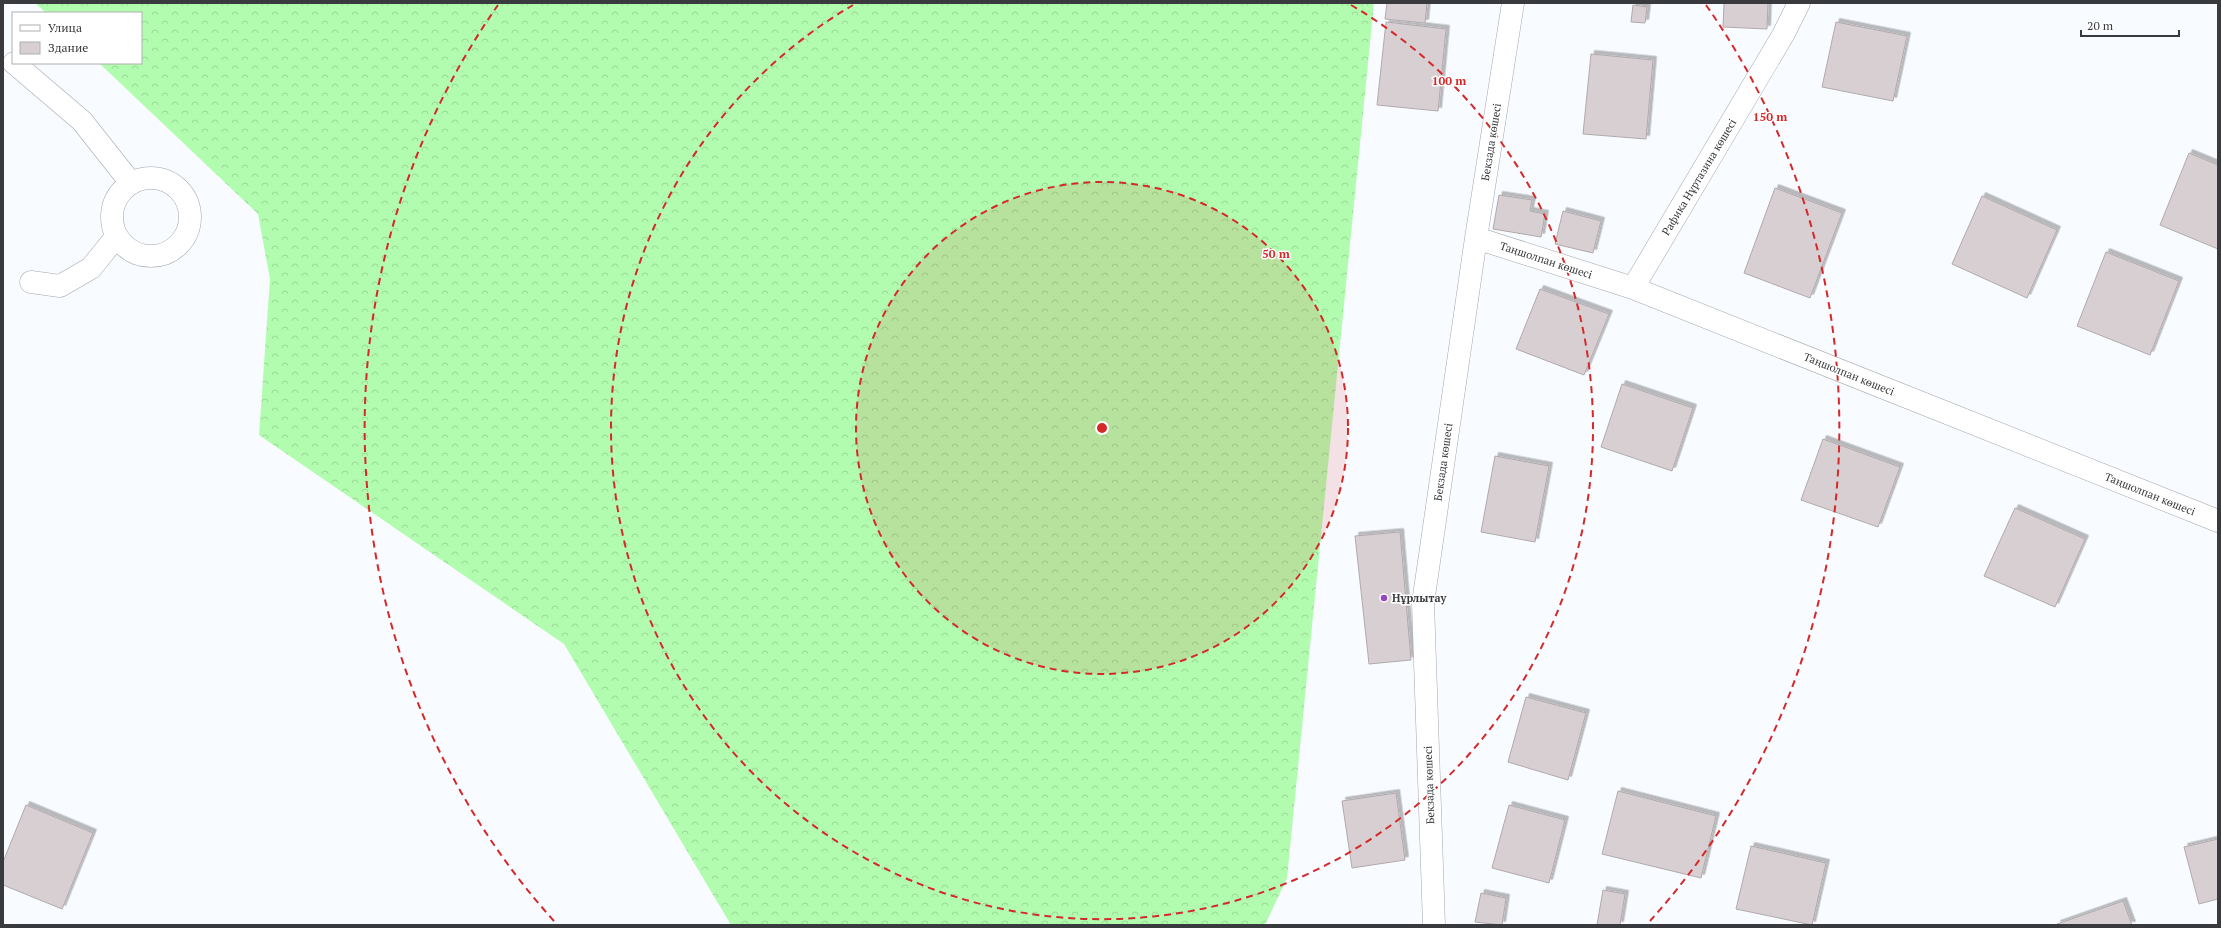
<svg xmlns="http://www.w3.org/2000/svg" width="2221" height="928" font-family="'PT Serif',serif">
<defs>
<pattern id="forest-crowns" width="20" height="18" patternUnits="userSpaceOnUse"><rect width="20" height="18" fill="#b2fcaf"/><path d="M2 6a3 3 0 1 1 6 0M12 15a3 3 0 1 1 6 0" fill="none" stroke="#9ad997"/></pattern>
<filter id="shadow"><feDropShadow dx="3.5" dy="-3.5" stdDeviation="0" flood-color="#0004"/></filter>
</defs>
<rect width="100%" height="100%" fill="#f8fbff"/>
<path fill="url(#forest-crowns)" d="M35,3H1374L1287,878L1265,925H731L564,644L259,435L270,279L258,214L99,63H141V13H46Z"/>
<path fill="#d8cfd2" stroke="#b1a9ab" filter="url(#shadow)" d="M1387,3H1427L1425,23L1385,19Z
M1724,3H1768L1767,29L1723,27Z
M1633,5L1647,7L1645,23L1631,22Z
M1386,22L1446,29L1438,111L1377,105Z
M1836,22L1907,36L1893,101L1822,87Z
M1591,54L1653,60L1646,139L1583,134Z
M2189,153L2218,165V249L2160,225Z
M1775,188L1842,213L1810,298L1744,273Z
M1499,195L1532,200L1530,211L1545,214L1541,237L1493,229Z
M1982,196L2057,230L2027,298L1952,264Z
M1563,211L1601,221L1593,253L1555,244Z
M2106,252L2179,281L2150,355L2077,326Z
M1540,289L1609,314L1584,375L1516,349Z
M1622,384L1693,408L1672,471L1601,447Z
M1823,439L1900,467L1878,527L1801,500Z
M1495,456L1549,466L1535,542L1481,532Z
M2015,508L2085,539L2055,607L1984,576Z
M1400,532L1411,660L1369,664L1355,536Z
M1526,697L1586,713L1568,780L1508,762Z
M1618,791L1716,816L1701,878L1602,854Z
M1396,793L1405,860L1352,868L1342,801Z
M26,805L93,833L62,909L3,885V862Z
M1509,805L1565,820L1549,883L1492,868Z
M2218,839V899L2199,904L2184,847Z
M1751,846L1826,863L1812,925L1736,909Z
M1603,890L1625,894L1620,925H1597Z
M1481,893L1506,898L1502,925L1475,922Z
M2123,901L2132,925H2057V924Z"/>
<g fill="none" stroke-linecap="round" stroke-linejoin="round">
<g stroke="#a3a7ad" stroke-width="23">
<path id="minor" d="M14,63L82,121L131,183
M112 217a39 39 0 1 1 78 0a39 39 0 1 1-78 0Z
M1476,238L1633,288L2218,521
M31,282L60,286L91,268L116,237
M1633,288L1783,35L1799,3
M1434,925L1423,603L1476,238L1513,3"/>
</g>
<use href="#minor" stroke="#fff" stroke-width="22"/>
</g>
<circle cx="1102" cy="428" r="246" fill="#d62828" fill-opacity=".12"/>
<g fill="none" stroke="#d62828" stroke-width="2" stroke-dasharray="7 5">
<circle cx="1102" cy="428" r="246"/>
<path d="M1351 5A491 491 0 1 1 853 5"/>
<path d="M554 921A737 737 0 0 1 498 5M1706 5A737 737 0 0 1 1650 921"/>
</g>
<circle fill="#9149bd" stroke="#fff" stroke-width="1.5" cx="1384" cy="598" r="4"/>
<g text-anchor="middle" stroke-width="3" stroke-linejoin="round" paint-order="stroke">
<g font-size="11" fill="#393a3d" stroke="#fff">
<text transform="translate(1491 142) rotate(-81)" y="4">Бекзада көшесі</text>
<text transform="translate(1699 177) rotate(-59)" y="4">Рафика Нұртазина көшесі</text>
<text transform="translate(1546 260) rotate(18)" y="4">Таңшолпан көшесі</text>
<text transform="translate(1849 374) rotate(22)" y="4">Таңшолпан көшесі</text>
<text transform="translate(1443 462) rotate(-82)" y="4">Бекзада көшесі</text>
<text transform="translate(2150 494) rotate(22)" y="4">Таңшолпан көшесі</text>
<text transform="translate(1429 785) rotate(-92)" y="4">Бекзада көшесі</text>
</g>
<g font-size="11" font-weight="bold" fill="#393a3d" stroke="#fff" text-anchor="start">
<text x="1392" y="602">Нұрлытау</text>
</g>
</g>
<circle cx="1102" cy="428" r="6" fill="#d62828" stroke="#fff" stroke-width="2"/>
<g font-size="12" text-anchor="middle" font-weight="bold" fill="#d62828" stroke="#fff" stroke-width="3" stroke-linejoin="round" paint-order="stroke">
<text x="1449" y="85">100 m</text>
<text x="1770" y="121">150 m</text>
<text x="1276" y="258">50 m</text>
</g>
<rect width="2221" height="928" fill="none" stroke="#393a3d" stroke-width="8"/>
<rect x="12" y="12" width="130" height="52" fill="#ffffff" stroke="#b0b0b1"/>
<rect x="20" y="25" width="20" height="6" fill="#ffffff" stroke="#b0b0b1"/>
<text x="48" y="32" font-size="12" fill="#393a3d">Улица</text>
<rect x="20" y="42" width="20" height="12" fill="#d8cfd2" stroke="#b0b0b1"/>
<text x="48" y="52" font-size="12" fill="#393a3d">Здание</text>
<path d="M2081 30v6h98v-6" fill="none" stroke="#393a3d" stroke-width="2"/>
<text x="2087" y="30" font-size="12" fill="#393a3d" stroke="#ffffff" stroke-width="3" paint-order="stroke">20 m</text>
</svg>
